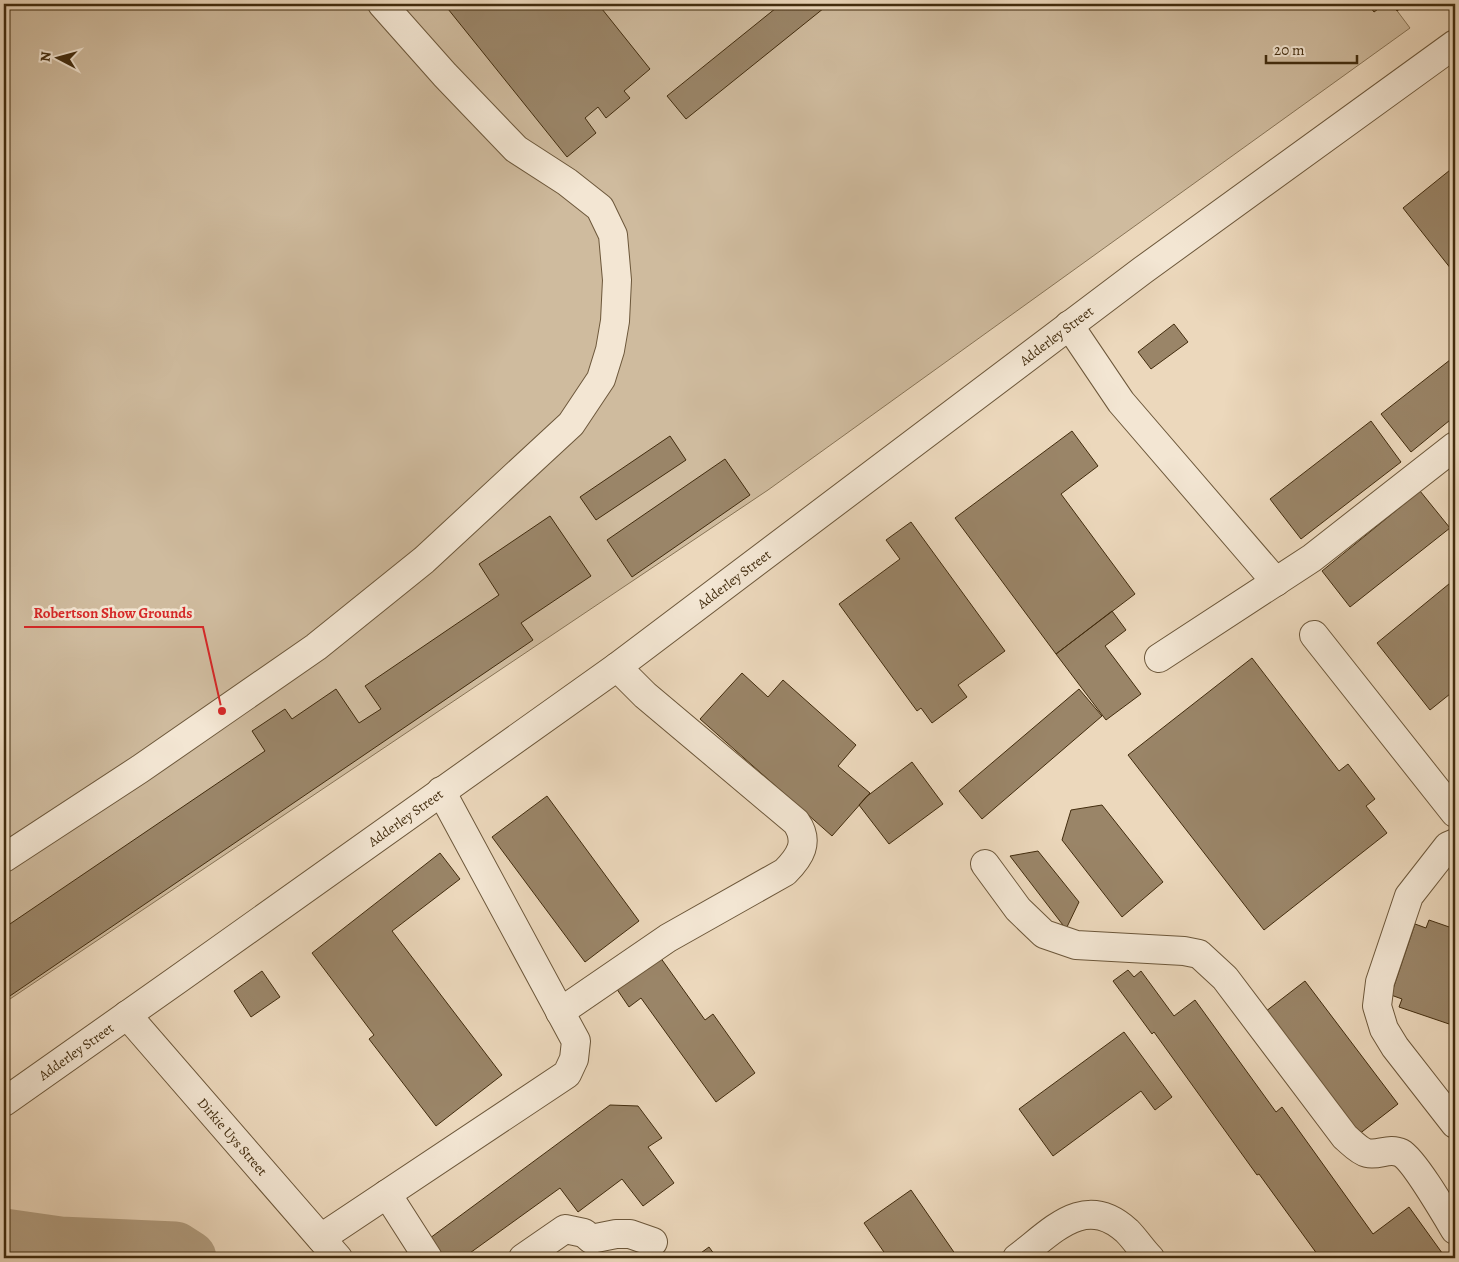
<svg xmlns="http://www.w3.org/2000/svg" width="1459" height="1262" font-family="Alegreya,serif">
<rect width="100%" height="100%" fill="#ecd8bc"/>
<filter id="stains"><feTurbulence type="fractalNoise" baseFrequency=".004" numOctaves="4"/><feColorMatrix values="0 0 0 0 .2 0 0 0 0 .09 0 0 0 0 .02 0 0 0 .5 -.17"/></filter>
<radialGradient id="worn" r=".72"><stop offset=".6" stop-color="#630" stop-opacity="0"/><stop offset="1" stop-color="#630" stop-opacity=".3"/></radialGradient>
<path fill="#cfbb9e" stroke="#887456" d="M4,4H1392L1410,28L768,490L4,1003Z"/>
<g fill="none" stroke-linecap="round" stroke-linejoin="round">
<path stroke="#b29e81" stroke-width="55" d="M4,1236L60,1244L175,1249L189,1258"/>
</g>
<path fill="#9a8568" stroke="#422c0e" d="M444,4H598L650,69L624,91L630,98L606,118L598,107L585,118L596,133L567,157Z
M781,4H829L686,119L667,96Z
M1368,4H1385L1374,12Z
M1392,4H1406L1397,11Z
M1455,166V274L1403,208Z
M1174,324L1188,342L1151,369L1138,352Z
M1455,356V416L1411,452L1381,414Z
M1371,421L1401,462L1301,539L1270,499Z
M1072,431L1098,466L1061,494L1135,594L1056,654L955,518Z
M670,436L686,460L596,520L580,497Z
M725,459L750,495L632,577L607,540Z
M1420,491L1450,528L1350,607L1322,571Z
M550,516L591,576L521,623L533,640L4,1000V928L265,751L252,731L285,709L292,719L336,689L359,723L381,709L365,686L499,595L479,564Z
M911,522L1005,651L958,685L967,697L932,723L921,708L917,711L839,604L900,559L886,540Z
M1455,579V690L1430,710L1377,643Z
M1112,611L1126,630L1105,646L1141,694L1106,720L1056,654Z
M1252,658L1339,771L1348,764L1375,799L1366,806L1387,833L1264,930L1128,755Z
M742,673L768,697L783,680L856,745L838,766L870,793L832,836L700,719Z
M1079,689L1102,716L982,819L959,791Z
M912,762L943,804L889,844L859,805L866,797Z
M547,796L639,921L585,962L492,837Z
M1102,805L1163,882L1122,917L1062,840L1071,810Z
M1038,851L1079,902L1066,929L1010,856Z
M440,853L460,879L392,931L502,1075L436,1126L369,1039L374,1035L312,953Z
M1429,920L1455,929V1026L1399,1007L1402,999L1391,995L1415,924L1426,928Z
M655,950L705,1020L713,1014L755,1073L716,1102L641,998L629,1007L612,982Z
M1128,970L1134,977L1141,971L1174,1016L1195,1000L1276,1112L1282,1107L1373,1234L1409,1207L1445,1257L1443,1258H1320L1259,1174L1257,1175L1154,1032L1152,1034L1113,981Z
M262,971L280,997L251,1017L234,991Z
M1305,981L1398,1104L1354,1138L1261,1015Z
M1124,1032L1172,1097L1155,1110L1141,1091L1053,1156L1019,1109Z
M610,1105L638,1106L662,1138L648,1147L674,1183L643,1206L622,1179L578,1212L560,1188L463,1258H438L426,1241Z
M911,1190L958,1258H888L864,1223Z
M709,1247L717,1258H694Z"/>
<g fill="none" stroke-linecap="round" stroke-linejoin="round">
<g stroke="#6c573a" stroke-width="30">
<g id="minor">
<path d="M1069,325L1121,402L1276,582"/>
<path d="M1314,635L1455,813"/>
<path d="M1159,658L1312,558L1455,446"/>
<path d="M1455,843L1448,846L1409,896L1380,982L1377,1006L1384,1029L1395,1047L1455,1124"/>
<path d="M4,858L140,769L316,647L424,560L571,424L601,379L610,350L615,321L617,280L613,235L600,208L567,182L516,149L445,75L382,4"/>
<path d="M985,864L1018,909L1044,934L1076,945L1184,951L1199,954L1225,978L1345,1137C1351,1142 1359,1151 1367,1153C1379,1156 1389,1147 1401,1153C1414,1160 1446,1215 1455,1230"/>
<path d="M560,1012L668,938L785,872C800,857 810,842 796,822L645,695L617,667"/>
<path id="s1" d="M127,1015L338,1258"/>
<path id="s2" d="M4,1102L177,980L617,667L1143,270L1455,44"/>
<path d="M387,1194L428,1258"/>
<path d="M321,1238L567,1074L574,1059L576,1041L441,791"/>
<path d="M523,1258L565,1229L584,1233L591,1239L616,1234H630L653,1242"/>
<path d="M1017,1258C1052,1232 1084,1192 1127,1231C1135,1239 1142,1250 1150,1258"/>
</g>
</g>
<use href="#minor" stroke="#f3e6d3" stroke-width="28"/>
</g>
<g text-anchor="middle" stroke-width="5" stroke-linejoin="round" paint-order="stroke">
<g font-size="14" fill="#422c0e" stroke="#f3e6d3">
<text dy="5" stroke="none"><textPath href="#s2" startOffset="1302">Adderley Street</textPath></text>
<text dy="5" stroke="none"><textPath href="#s2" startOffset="898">Adderley Street</textPath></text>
<text dy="5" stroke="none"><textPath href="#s2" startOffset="492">Adderley Street</textPath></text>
<text dy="5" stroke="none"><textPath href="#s2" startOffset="88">Adderley Street</textPath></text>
<text dy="5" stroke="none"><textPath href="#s1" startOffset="161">Dirkie Uys Street</textPath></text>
</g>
</g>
<path fill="none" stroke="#d62828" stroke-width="2" d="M222 711L203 627H24"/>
<circle fill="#d62828" stroke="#f3e6d3" stroke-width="2" cx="222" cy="711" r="5"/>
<g font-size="15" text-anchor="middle" font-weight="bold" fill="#d62828" stroke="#f3e6d3" stroke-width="5" stroke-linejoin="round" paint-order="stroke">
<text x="113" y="618">Robertson Show Grounds</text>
</g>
<rect width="1459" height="1262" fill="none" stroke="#ecd8bc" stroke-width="20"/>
<rect x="5" y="5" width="1449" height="1252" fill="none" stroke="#422c0e" stroke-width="2.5"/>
<rect x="10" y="10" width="1439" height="1242" fill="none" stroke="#422c0e"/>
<g transform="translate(58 58) rotate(276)" stroke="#f3e6d3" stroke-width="4" paint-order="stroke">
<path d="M0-4L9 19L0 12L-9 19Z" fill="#422c0e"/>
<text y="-8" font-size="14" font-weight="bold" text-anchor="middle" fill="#422c0e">N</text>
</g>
<path d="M1266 55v8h91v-8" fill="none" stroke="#422c0e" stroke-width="2.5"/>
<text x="1274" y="55" font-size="15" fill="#422c0e" stroke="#f3e6d3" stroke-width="4" paint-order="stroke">20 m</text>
<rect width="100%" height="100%" filter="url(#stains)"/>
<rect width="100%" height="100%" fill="url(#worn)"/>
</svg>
